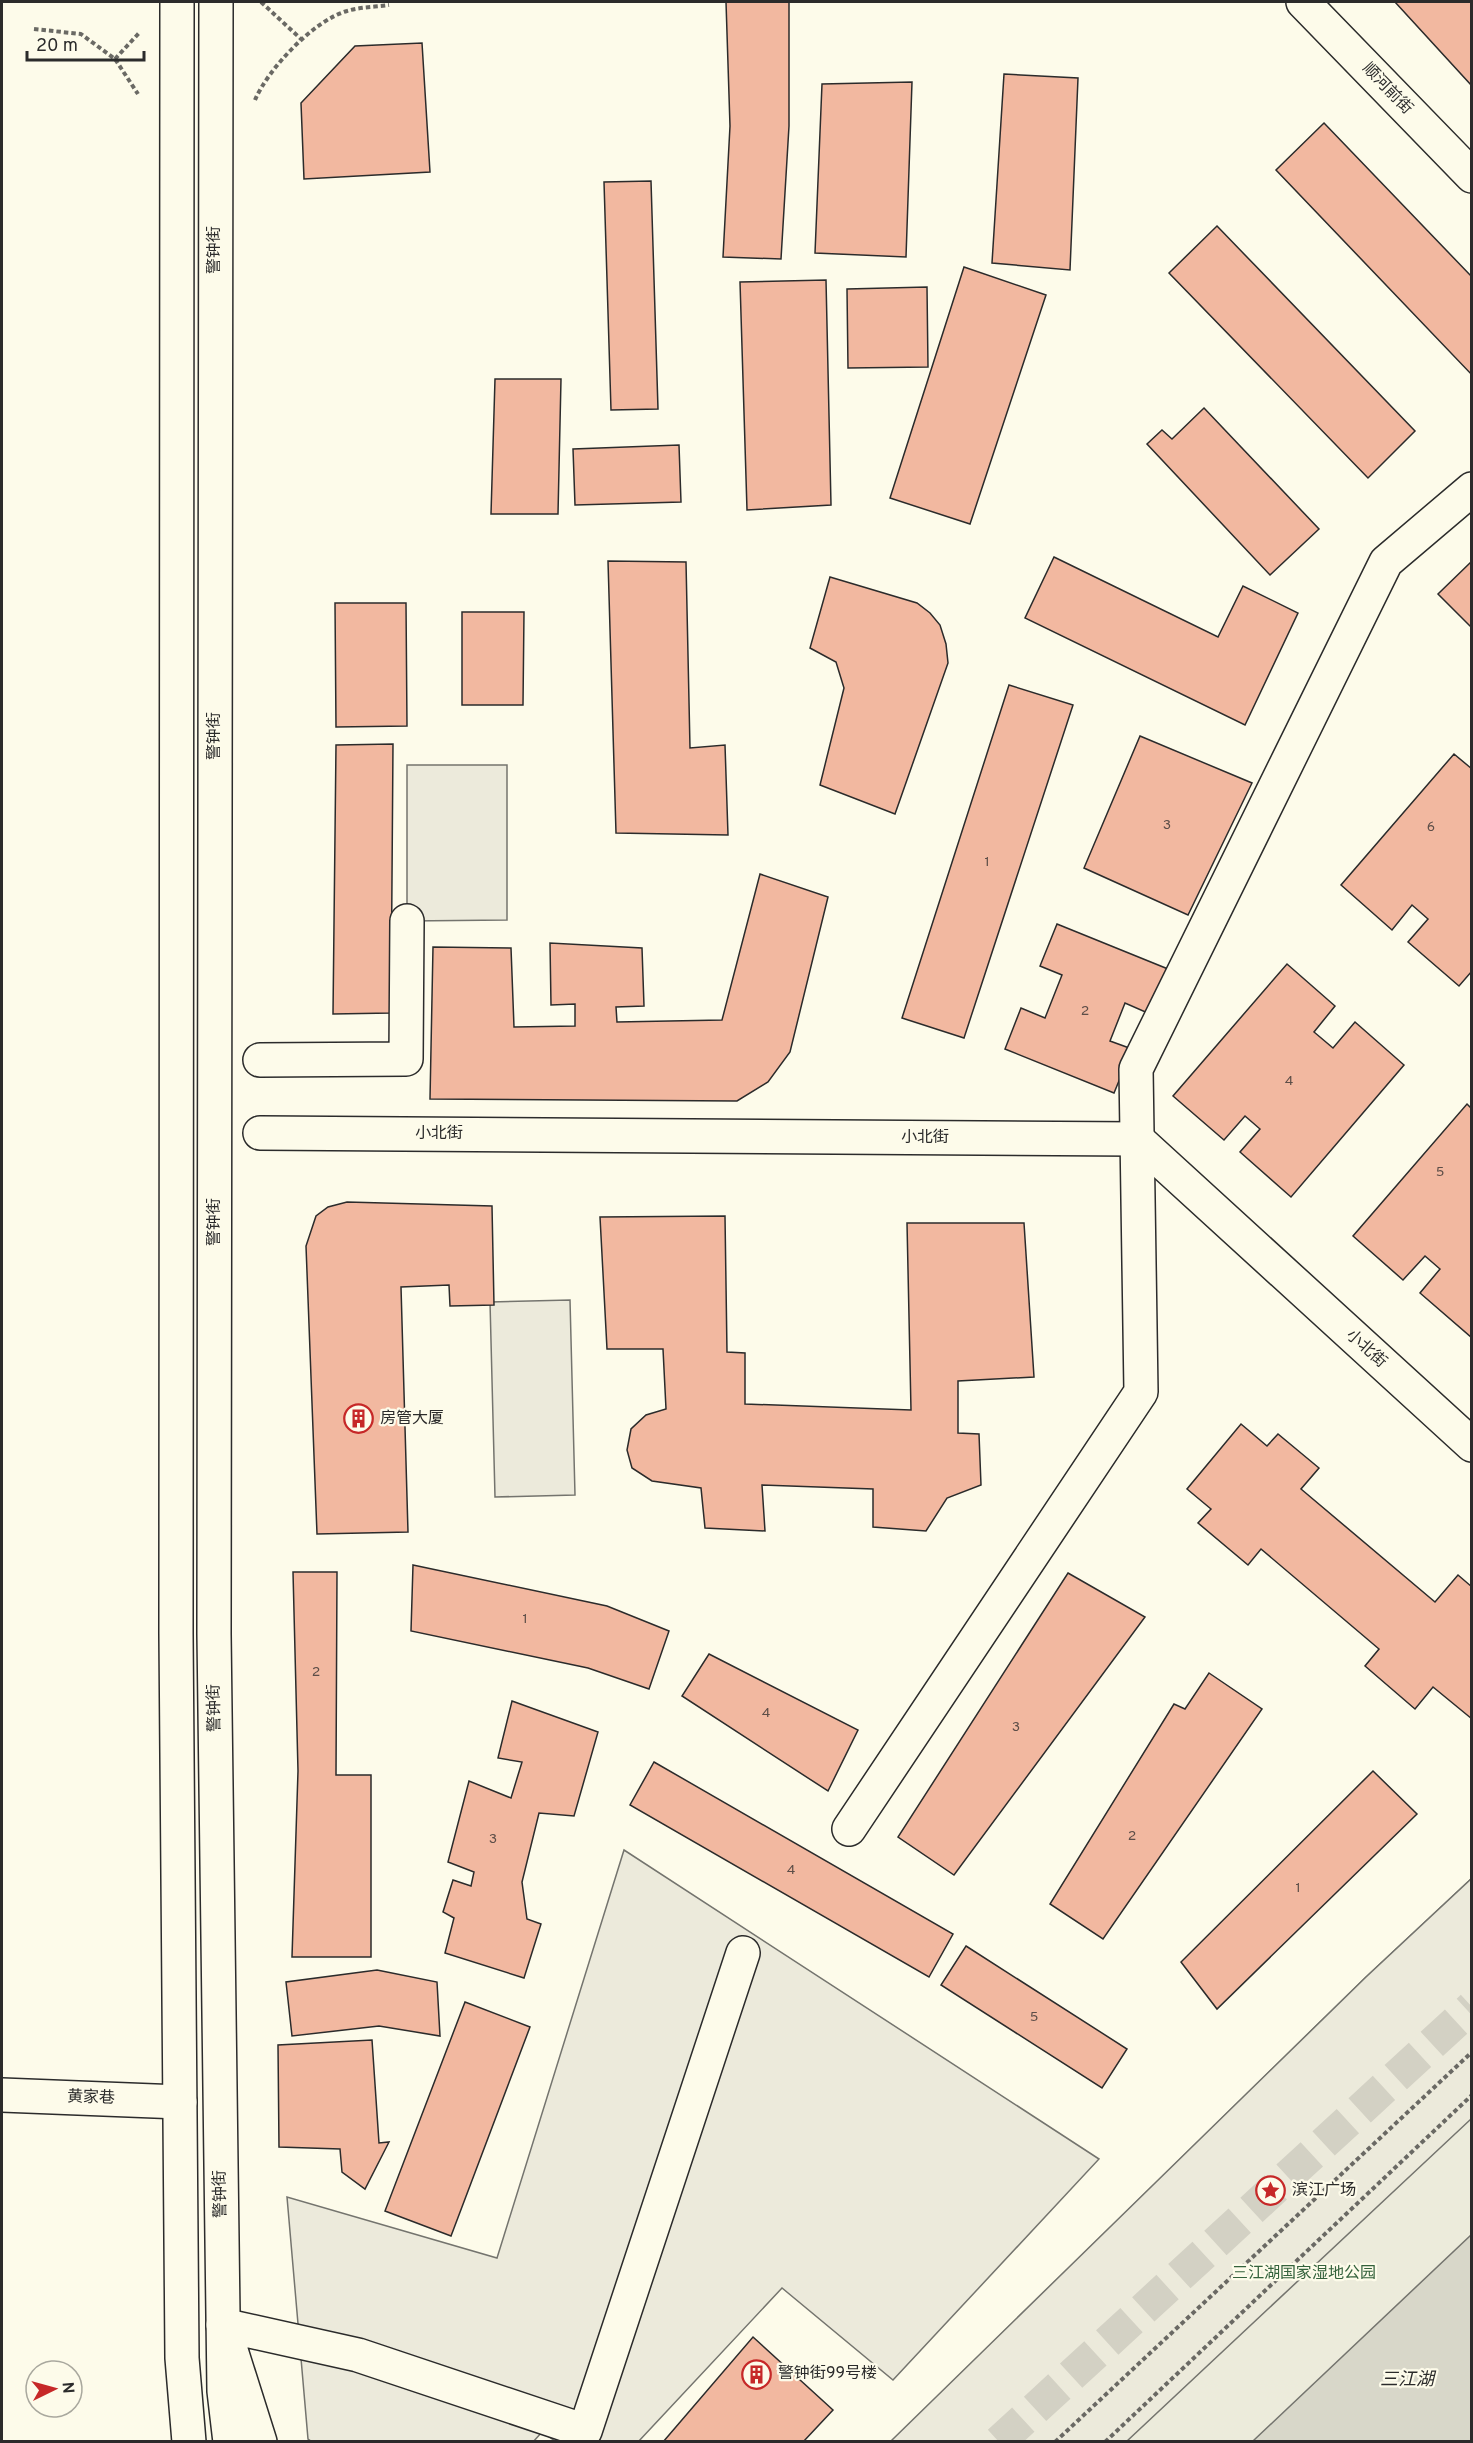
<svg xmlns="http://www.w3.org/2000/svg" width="1473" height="2443" viewBox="0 0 1473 2443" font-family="Overpass,'Noto Sans SC',sans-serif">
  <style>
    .green { fill: #ecebdb; stroke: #74746e; stroke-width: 1.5 }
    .parking { fill: #eceadb; stroke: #74746e; stroke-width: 1.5 }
    .water { fill: #d8d7c9; stroke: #74746e; stroke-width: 1.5 }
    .building { fill: #f2b8a0; stroke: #2b2b2b; stroke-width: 1.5 }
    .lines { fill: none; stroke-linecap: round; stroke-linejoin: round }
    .minor-tunnel { stroke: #d3d1c4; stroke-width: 33; stroke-dasharray: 33 16; stroke-linecap: butt }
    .minor-casing { stroke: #2b2b2b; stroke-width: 36 }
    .major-casing { stroke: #2b2b2b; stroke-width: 36 }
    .path { stroke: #6a6964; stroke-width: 4; stroke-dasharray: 4.5 3; stroke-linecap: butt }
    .minor { stroke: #fdfbea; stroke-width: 33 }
    .major { stroke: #fdfbea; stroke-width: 33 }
    .labels { text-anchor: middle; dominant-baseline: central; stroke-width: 4.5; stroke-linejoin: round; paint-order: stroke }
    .number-label { font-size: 14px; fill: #5d4e48 }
    .street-label { font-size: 16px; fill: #2b2b2b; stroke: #fdfbea }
    .poi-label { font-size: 16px; fill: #2b2b2b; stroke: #fdfbea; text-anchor: start }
    .park-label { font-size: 16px; fill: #34623c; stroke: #fdfbea }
    .water-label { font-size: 18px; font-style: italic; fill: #2b2b2b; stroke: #fdfbea }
  </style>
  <rect width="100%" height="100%" fill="#fdfbea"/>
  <path class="green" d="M1471,1879v562l-580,1 475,-465z"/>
  <g class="parking">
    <path d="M407,765h100v155l-100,1z"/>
    <path d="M570,1300l5,195 -80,2 -5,-195z"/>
    <path d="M624,1850l475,309 -206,221 -111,-92 -144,154 -83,-1 -13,-9 -9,10 -222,-1 -3,-2 -21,-242 210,61z"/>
    <path d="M1471,1879v240l-344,322h-236l475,-464z"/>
  </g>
  <path class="water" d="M1471,2235v206h-218z"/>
  <g class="building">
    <path d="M726,2h63v124l-8,133 -58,-2 7,-131z"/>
    <path d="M1395,2h77v84z"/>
    <path d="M422,43l8,129 -126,7 -3,-76 54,-57z"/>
    <path d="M1004,74l74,4 -8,192 -78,-7z"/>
    <path d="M912,82l-6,175 -91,-4 7,-169z"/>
    <path d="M1324,123l148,154v98l-196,-205z"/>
    <path d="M651,181l7,228 -47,1 -7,-228z"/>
    <path d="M1217,226l198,205 -47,47 -199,-205z"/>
    <path d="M964,267l82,28 -76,229 -80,-26z"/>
    <path d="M826,280l5,225 -84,5 -7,-228z"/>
    <path d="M927,287l1,80 -80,1 -1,-79z"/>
    <path d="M495,379h66l-3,135h-67z"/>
    <path d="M1204,408l115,121 -49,46 -123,-131 15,-14 10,9z"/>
    <path d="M679,445l2,57 -106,3 -2,-56z"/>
    <path d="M1054,557l164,80 25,-51 55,27 -53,112 -220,-107z"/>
    <path d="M608,561l78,1 4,186 35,-3 3,90 -112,-2z"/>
    <path d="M1472,561v67l-34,-34z"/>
    <path d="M830,577l87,26 13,10 10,12 6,19 2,19 -53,151 -75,-29 24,-97 -8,-26 -26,-14z"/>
    <path d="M335,603h71l1,123 -71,1z"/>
    <path d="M462,612h62l-1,93h-61z"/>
    <path d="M1009,685l64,20 -109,333 -62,-20z"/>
    <path d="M1140,736l112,47 -64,132 -104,-47z"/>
    <path d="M393,744l-2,269 -58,1 3,-269z"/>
    <path d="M1454,754l18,15v202l-13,15 -51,-44 20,-23 -16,-14 -20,25 -51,-45z"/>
    <path d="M760,874l68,23 -38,155 -22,30 -31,19 -307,-2 3,-152 78,1 3,79 61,-1v-22l-24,1 -1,-62 92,5 2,58 -28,1 1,15 105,-2z"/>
    <path d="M1057,924l111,45 -18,45 -25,-11 -15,38 22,8 -18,44 -109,-44 16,-41 24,10 17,-43 -22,-9z"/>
    <path d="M1287,964l48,42 -21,26 19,16 22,-26 49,43 -113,132 -51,-45 20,-23 -15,-13 -21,24 -51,-44z"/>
    <path d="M1467,1104l5,5 -1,228 -51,-44 20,-24 -15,-13 -22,24 -50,-44z"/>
    <path d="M347,1202l145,4 2,99 -44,1 -1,-21 -48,2 7,245 -91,2 -11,-288 10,-30 12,-9z"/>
    <path d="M725,1216l2,136 18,1v51l166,6 -4,-187h117l10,154 -76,4v52l21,1 2,51 -34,13 -21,33 -53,-4v-38l-111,-4 3,46 -60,-3 -4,-40 -49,-7 -20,-13 -5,-18 4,-21 15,-14 20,-6 -3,-60h-56l-7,-132z"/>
    <path d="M1241,1424l26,22 11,-12 41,34 -18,21 134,113 23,-27 14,12v132l-39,-32 -18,22 -50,-43 14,-17 -118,-100 -13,16 -50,-42 13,-14 -24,-20z"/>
    <path d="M413,1565l194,41 62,25 -20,58 -61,-21 -177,-37z"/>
    <path d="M293,1572h44l-1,203h35v182h-79l6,-186z"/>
    <path d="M1068,1573l77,44 -191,258 -56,-38z"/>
    <path d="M709,1654l149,76 -30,61 -146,-95z"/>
    <path d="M1209,1673l53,36 -159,230 -53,-35 124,-200 11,5z"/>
    <path d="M512,1701l86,31 -24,84 -35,-3 -17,69 5,37 14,5 -17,54 -79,-25 9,-35 -11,-6 10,-32 18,6 3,-14 -26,-10 21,-81 42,17 11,-36 -24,-4z"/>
    <path d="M654,1762l299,172 -24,43 -299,-172z"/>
    <path d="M1373,1771l44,43 -200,195 -36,-47z"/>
    <path d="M966,1946l161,103 -25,39 -161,-103z"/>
    <path d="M377,1970l60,12 3,54 -61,-10 -87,10 -6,-54z"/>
    <path d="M465,2002l65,25 -79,209 -66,-25z"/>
    <path d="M372,2040l7,103 10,-1 -24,47 -23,-17 -2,-23 -61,-2 -1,-102z"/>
    <path d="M753,2337l80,73 -30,32h-140z"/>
  </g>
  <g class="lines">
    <path class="minor-tunnel" d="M999,2442l473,-435"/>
    <defs>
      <g id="minor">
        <path d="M1303,2l169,174"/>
        <path d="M260,1060l146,-1 1,-138"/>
        <path d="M260,1133l877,6 335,306"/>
        <path d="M849,1829l292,-437 -5,-323 250,-507 86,-73"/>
        <path d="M2,2095l178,7"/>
        <path d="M260,2442l-37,-117 135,30 227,76 158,-478"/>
      </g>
      <g id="major">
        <path d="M177,2l-1,1632 6,724 7,84"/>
        <path d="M216,2l-2,1632 10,757 6,51"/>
      </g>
    </defs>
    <use href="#minor" class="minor-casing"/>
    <use href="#major" class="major-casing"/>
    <g class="path">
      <path d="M261,2l40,37"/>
      <path d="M34,29l47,5 34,25 23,35"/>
      <path d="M115,59l25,-27"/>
      <path d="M255,100c13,-31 59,-80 92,-89 13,-4 28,-4 42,-6"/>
      <path d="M1055,2442l417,-390"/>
      <path d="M1105,2442l367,-347"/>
    </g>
    <use href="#minor" class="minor"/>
    <use href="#major" class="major"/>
  </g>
  <defs>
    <symbol id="building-ring" viewBox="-11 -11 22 22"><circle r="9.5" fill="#fdfbea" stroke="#c62828" stroke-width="1.5"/><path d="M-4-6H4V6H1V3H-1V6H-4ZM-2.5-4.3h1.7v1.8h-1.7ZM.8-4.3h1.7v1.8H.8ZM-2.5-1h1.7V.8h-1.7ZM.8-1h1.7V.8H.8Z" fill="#c62828"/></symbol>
    <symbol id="sight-ring" viewBox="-11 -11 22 22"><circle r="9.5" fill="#fdfbea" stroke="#c62828" stroke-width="1.5"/><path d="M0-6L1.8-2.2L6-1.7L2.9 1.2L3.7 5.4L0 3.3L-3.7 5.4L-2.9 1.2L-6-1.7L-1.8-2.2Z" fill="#c62828"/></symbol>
  </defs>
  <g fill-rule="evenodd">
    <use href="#building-ring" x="342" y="1402" width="33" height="33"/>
    <use href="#sight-ring" x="1254" y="2174" width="33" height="33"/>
    <use href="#building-ring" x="740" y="2358" width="33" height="33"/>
  </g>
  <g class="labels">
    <g class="number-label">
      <text x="1167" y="825">3</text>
      <text x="1431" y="827">6</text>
      <text x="987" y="862">1</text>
      <text x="1085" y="1011">2</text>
      <text x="1289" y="1081">4</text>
      <text x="1440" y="1172">5</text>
      <text x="525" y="1619">1</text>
      <text x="316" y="1672">2</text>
      <text x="766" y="1713">4</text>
      <text x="1016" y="1727">3</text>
      <text x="1132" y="1836">2</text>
      <text x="493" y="1839">3</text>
      <text x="791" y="1870">4</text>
      <text x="1298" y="1888">1</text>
      <text x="1034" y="2017">5</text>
    </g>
    <g class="street-label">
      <text transform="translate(1387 89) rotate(46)">顺河前街</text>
      <text transform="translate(215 250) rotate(-90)">警钟街</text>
      <text transform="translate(215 736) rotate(-90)">警钟街</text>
      <text x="439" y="1134">小北街</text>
      <text x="925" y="1138">小北街</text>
      <text transform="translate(215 1222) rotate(-90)">警钟街</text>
      <text transform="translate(1366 1349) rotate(42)">小北街</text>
      <text transform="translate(215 1708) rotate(-91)">警钟街</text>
      <text transform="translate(91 2098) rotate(2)">黄家巷</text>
      <text transform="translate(221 2194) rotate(-91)">警钟街</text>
    </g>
    <g class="poi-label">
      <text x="380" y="1419">房管大厦</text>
      <text x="1292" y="2191">滨江广场</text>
      <text x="778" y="2374">警钟街99号楼</text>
    </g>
    <g class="park-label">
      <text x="1304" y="2274">三江湖国家湿地公园</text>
    </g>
    <g class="water-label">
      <text x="1407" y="2380">三江湖</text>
    </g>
  </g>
  <rect width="1473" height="2443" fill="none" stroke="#2b2b2b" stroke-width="6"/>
  <g transform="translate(54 2389) rotate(85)"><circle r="28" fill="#fdfbea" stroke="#a9a89e" stroke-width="1.5"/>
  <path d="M0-4.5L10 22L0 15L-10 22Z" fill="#c62828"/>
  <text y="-9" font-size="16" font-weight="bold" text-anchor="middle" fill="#2b2b2b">N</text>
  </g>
  <path d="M27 51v9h117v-9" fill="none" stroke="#2b2b2b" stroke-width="3"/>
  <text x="36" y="51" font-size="18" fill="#2b2b2b" stroke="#fdfbea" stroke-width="4.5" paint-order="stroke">20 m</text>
</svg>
